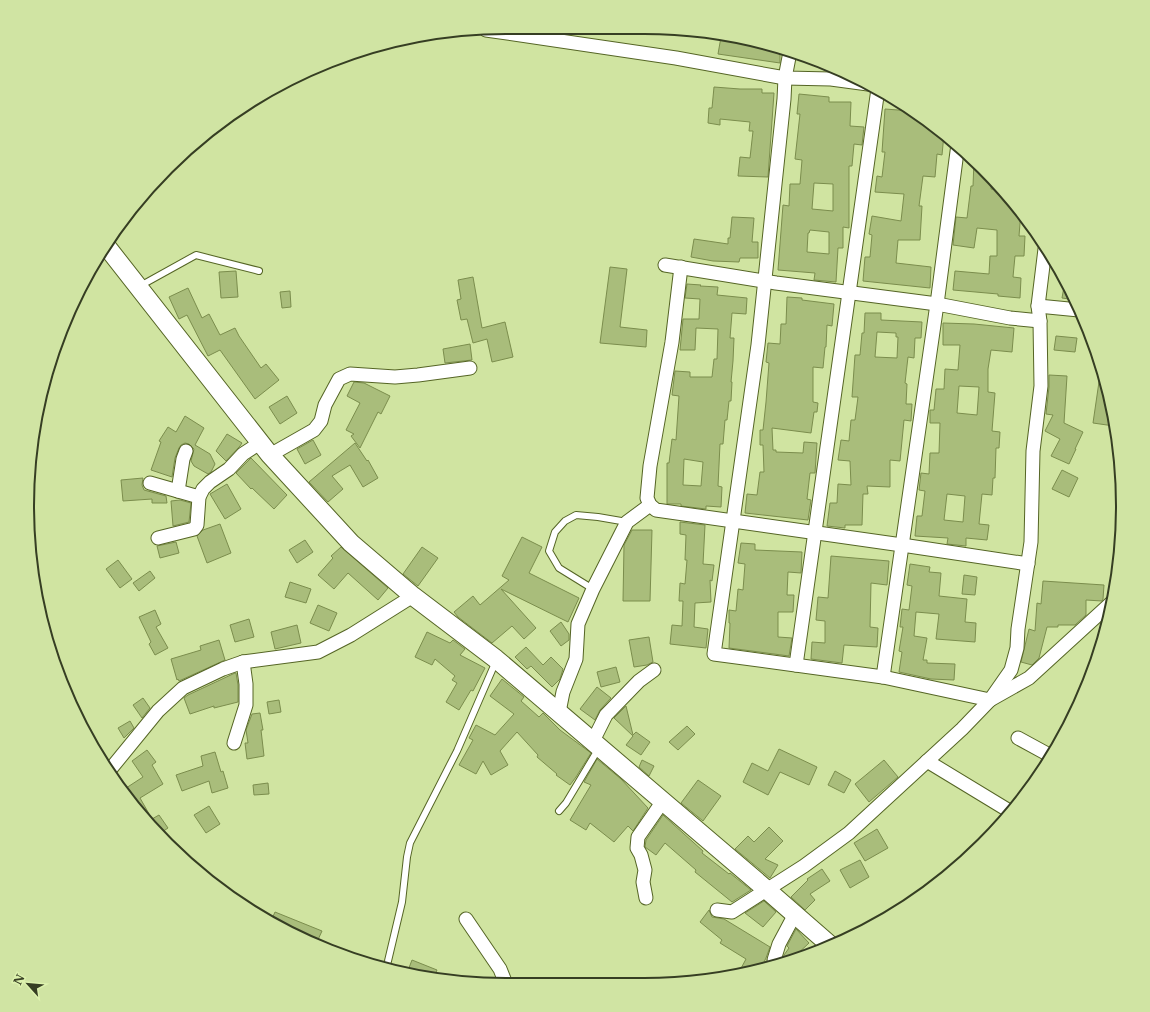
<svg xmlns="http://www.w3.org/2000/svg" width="1150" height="1012" viewBox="0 0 1150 1012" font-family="'Libre Baskerville',serif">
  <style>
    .building { fill: #a9bd7b; stroke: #7b8d4d; fill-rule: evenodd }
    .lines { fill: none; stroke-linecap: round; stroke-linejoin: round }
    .lane-casing { stroke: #556525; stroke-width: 8 }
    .street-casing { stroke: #556525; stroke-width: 15 }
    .secondary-casing { stroke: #556525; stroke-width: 20 }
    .lane { stroke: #fff; stroke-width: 6 }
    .street { stroke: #fff; stroke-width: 13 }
    .secondary { stroke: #fff; stroke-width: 18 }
    .rim { fill: none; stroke: #363e23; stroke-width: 2 }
  </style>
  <rect width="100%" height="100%" fill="#d0e4a1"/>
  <g class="building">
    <path d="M721,37l39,6 20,6v14l-62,-9z"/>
    <path d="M714,87l26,2h22v4h12l-6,84 -30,-1 2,-19 10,1 3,-27h-4l1,-9 -30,-3v6l-12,-2 1,-15h3z"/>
    <path d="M799,94l30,3v5h22l-1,24 14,1 -2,18 -8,-1 -2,22h-3v62l-6,-1v21h-5l-2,34 -22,-2 1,-7 -37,-3 5,-65 6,1 1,-22h10l2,-24 -7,-1 5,-45h-3zM814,183l19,1v27l-21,-2zM810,230l19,2v22l-22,-2 1,-19h1z"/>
    <path d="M885,109l26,2 33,23 -2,21 -5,-1 -2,23 -12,-1 -4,30h3l-2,34h-22l-2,23 35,4 -1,21 -67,-7 2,-24h5l2,-22 -3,-1 3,-18 29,5 3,-27 -29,-2 2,-16 5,1 3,-25h-3z"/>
    <path d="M974,161l18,19 -1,9 10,1 20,21 -2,25h6l-1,20h-9l-2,21 8,1 -1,20 -22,-2v-2l-45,-4 2,-19 34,3 1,-18h7v-26l-20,-2 -3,20 -21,-3 3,-28 11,1 4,-32h2z"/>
    <path d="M732,217l22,1 -2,24h6v16h-18l-1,4 -26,-1 -22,-4 3,-18 34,5v-6h2z"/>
    <path d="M610,267l17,2 -7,58 27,3 -1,17 -46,-4z"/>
    <path d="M236,271l2,26 -17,1 -2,-26z"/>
    <path d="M473,277l9,51 23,-6 8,35 -21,5 -5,-23 -14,4 -6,-24 -6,1 -4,-20 4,-1 -3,-19z"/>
    <path d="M1065,281l9,13 2,6 -14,-2z"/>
    <path d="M687,284l14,1 -1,1 18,1 -1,8 30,3 -1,16 -14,-1 -2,25h4l-1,23 -2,21h1l-1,19h-2l-2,19h-2l-2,24h-3l-2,42 4,1 -1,20 -15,-1v3l-25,-3v-2h-14v-41h2l3,-24 4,1 3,-44 -7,-1 3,-24 15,1v5h22l2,-18h3l1,-30 -22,-1 -1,22h-15l3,-31h16l1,-20 -15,-1zM684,459l19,3 -2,24 -18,-1z"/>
    <path d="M188,288l14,30 7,-4 11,21 15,-7 4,8 22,32 5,-4 13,16 -24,19 -35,-49 -12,6 -21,-41 -8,4 -10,-22z"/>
    <path d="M290,291l1,16 -9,1 -2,-16z"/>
    <path d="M787,297l15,1v2l32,4 -2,22 -5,-1 -1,22h-1l-2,21 -10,-1v35l5,1 -1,9h-3l-3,21 -39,-5 1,22h3v2l27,1 1,-11 13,1 -2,30h-5l-3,26 4,1 -3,20 -63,-7 2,-19 10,1 3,-23h4l-1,-27h-3v-15h3l3,-28 3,-39 -3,-1 2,-19 12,1 1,-20h5z"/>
    <path d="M865,313h16v7l41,2 -1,16h-6l-1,20 -6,-1 -3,26 2,1 -1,20h6l-1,17 -7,-1 -4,41 -10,-1v27l-23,-1 1,8h-5l-1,31h-17v3l-18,-2 3,-23h7l1,-19 13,1 -1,-24 -12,-1 3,-20 8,1 2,-21h4l3,-23h-6l3,-42h5l2,-22h2zM877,332l19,1v4h2l-1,21 -22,-1z"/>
    <path d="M943,323l31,1 40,4 -2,24 -21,-2 -3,19v23l7,1 -3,38 8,1 -1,16h-3l-1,30h-2l-1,17 -10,-1 -3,30 10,1 -2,15 -21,-2v8l-19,-2 1,-6 -33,-2 2,-20h5l3,-25 -6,-1 2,-17 8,1 1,-21h9l1,-30h-10v-13h4l2,-21h8l1,-20 13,1 2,-25h-17zM959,386l20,1 -2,28 -20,-2zM947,494l18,2 -2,26 -19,-2z"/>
    <path d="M1056,336l21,2 -2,14 -21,-2z"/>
    <path d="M470,344l2,16 -27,3 -2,-14z"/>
    <path d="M1101,368l6,14 7,44 -21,-3z"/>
    <path d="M1049,375l18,1 -3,47 19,9 -8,17h1l-7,15 -18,-8 9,-17 -15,-8 8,-16 -7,-1 3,-27z"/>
    <path d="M354,382l10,1 26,13 -9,18 -3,-2 -18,36 -9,-12 3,-2 -8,-4 14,-27 -13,-7z"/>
    <path d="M287,396l10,17 -17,11 -11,-17z"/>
    <path d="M185,416l19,12 -9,17 15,9 5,10 -4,8 -3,2 -14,-8 -3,-5 3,-12 -5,-5 -4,-1 -4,2 -2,3 -4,10 -3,19 -21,-7 10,-28 -2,-1 9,-14 8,5z"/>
    <path d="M227,434l15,9 -2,3 -14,15 -10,-10z"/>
    <path d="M313,440l8,15 -16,9 -8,-15z"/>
    <path d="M355,443l12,18 1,-1 10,18 -15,9 -13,-22 -18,11 11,13 -15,13 -19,-20z"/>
    <path d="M251,458l36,37 -13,14 -22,-21 -1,1 -15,-16z"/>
    <path d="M1062,470l16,8 -9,19 -17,-8z"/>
    <path d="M143,478l-1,7 2,5 22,6 1,7h-15v-4l-29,2 -2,-21z"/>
    <path d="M227,484l14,25 -16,10 -15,-25z"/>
    <path d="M180,500l11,3 -2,19 -16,4 -2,-25z"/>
    <path d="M680,522l25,3 -2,39 11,1 -2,16 -2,-1 1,22 -16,1 -1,24 14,2 -2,19 -36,-4 2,-19 10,1 1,-25h-4l1,-18 5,1 2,-24h-2l1,-25 -6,-1z"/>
    <path d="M220,524l11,29 -24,10 -10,-27 6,-6z"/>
    <path d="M632,530h20l-2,71h-27l1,-56z"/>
    <path d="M522,537l20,10 -13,26 50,25 -11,24 -67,-33 35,39 -12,11 -12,-13 -20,17 -34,-26 -4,-5 19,-16 7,9 29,-25 -7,-4z"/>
    <path d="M305,540l8,12 -16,11 -8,-13z"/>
    <path d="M176,542l3,11 -19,5 -3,-12z"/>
    <path d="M741,543l14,1v6l47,2 -1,21 -13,-1 -1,23h7l-1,17h-15v25l14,1 -3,18 -60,-8 1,-25h-1v-13l7,1 2,-22 5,1 2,-26 -7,-1z"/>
    <path d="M341,547l47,41 -10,12 -30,-27 -14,16 -16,-14 15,-17 -2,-2z"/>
    <path d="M422,547l16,11 -20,28 -15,-12z"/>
    <path d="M831,556l58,5 -2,24 -16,-2 -1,44 8,1 -1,19 -33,-2 -2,18 -31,-4 1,-17 13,1v-22l-9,-1 2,-23 10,1z"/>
    <path d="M118,560l14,19 -12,9 -14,-19z"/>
    <path d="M910,564l20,3 -1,5 12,1 -2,23 28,3 -2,23 11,1 -1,19 -39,-3 3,-25 -23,-2 -2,24 13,2 -4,22h4v3l28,1 -1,16 -23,-1 -32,-7 3,-20 -3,-1 4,-24h-3l2,-18 7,1 3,-24 -5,-1z"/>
    <path d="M150,571l5,7 -16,13 -6,-8z"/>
    <path d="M964,575l13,2 -2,18 -13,-1z"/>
    <path d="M1043,581l61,4 -1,14 -1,2 -16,-1v15l-11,10h-17v2h-11l-8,31 -7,7 -11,-3 8,-33 6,2 2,-28 4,1z"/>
    <path d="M290,582l21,7 -5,14 -21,-6z"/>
    <path d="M318,605l19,8 -8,18 -19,-8z"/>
    <path d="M155,610l6,14 -5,3 12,21 -13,7 -6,-11 2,-2 -12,-25z"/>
    <path d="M249,619l5,18 -19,5 -5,-17z"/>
    <path d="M561,622l8,12v6l-8,6 -11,-15z"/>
    <path d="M297,625l4,18 -26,6 -4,-17z"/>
    <path d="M427,632l23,11 3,-3 12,9 -5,6 25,13 -12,23 -2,-1 -12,20 -13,-8 11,-19 -5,-3 3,-4 -20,-17 -3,6 -17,-8z"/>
    <path d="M649,637l4,25 -6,3 -13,2 -5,-27z"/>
    <path d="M219,640l6,20 -46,21 -1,-2 -1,1 -6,-21 30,-9 -1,-4z"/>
    <path d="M526,647l17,18 8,-8 12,12 -3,10 -8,8 -21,-21 -4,3 -12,-12z"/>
    <path d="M616,667l4,15 -19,5 -4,-15z"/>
    <path d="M235,673h1l2,12v17l-24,6v-2l-24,8 -6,-16 4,-3z"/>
    <path d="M502,679l22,18 -3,4 18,16 4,-4 17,17 31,23 -15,24 -6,8 -14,-10 1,-1 -20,-17 1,-2 -21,-23 -17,19 8,14 -17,10 -8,-14 -7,13 -17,-9 14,-25 -4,-2 7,-13 19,10 19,-21 -24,-18z"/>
    <path d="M597,687l14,11 -11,12 -5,10 -15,-11z"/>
    <path d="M143,698l7,10 -8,10 -9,-13z"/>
    <path d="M279,700l2,12 -12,2 -2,-12z"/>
    <path d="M626,706l7,29 3,-3 14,10 -9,13 -15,-10 7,-9 -19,-18z"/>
    <path d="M260,713l3,17h-2l3,26 -17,3 -2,-16h3l-2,-13 6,-16z"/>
    <path d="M130,721l4,7 -10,10 -6,-10z"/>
    <path d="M687,726l8,8 -17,16 -9,-8z"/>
    <path d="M779,749l38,18 -8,18 -29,-13 -12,23 -25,-13 9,-19 16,8z"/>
    <path d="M147,750l9,12 -4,3 11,19 -23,14 12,21 7,-4 9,13 -9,6 -13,-12 -23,-32 20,-13 -11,-16z"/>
    <path d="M215,752l6,20 2,-1 5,17 -16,5 -3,-12 -27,10 -6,-16 27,-9 -2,-10z"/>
    <path d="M597,759l24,20 27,29 -15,23 -5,-5 -14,16 -24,-19 -4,7 -16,-10 21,-35 -7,-3z"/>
    <path d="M642,760l12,6 -5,10 -10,-9z"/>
    <path d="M884,760l14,17 -29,25 -14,-18z"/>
    <path d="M835,771l16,9 -7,13 -16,-8z"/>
    <path d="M698,780l23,16 -18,25 -22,-18z"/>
    <path d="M268,783l1,11 -15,1 -1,-10z"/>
    <path d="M209,806l11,18 -14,9 -12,-18z"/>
    <path d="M663,815l40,36 -1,2 27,21 1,-1 21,17 -19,12 -37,-30 1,-2 -31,-27 -9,12 -11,-8 1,-7z"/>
    <path d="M769,827l14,14 -18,18 13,6 -8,13 -35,-29 13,-13 6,6z"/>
    <path d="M877,829l11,19 -23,13 -11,-18z"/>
    <path d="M860,860l9,17 -19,11 -10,-18z"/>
    <path d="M822,869l8,12 -20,13 5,6 -10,10 -14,-13 17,-17 -1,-1z"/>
    <path d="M764,901l12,11 -13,15 -18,-14z"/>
    <path d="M709,910l3,7 12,2 46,28 -4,11 -6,12 -22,4 8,-15 -26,-16 2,-3 -22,-18z"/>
    <path d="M275,912l47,19 -6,13 -22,-8 -23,-15z"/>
    <path d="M796,929l13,14 -17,16 -7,3 -2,-4 1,-3 5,-7 -2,-2z"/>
    <path d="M412,960l25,10 -3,7 -27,-4z"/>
  </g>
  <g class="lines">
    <defs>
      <g id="lane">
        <path d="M140,286l56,-31 63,16"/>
        <path d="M593,589l-34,-21 -10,-17 6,-19 10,-11 11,-6 22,2 29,5"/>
        <path d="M559,811l7,-8 33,-55"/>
        <path d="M385,969l3,-8 14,-59 5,-45 3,-14 47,-92 39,-90"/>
      </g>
      <g id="street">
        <path d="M486,30l190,28 109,20 46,1 37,5"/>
        <path d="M790,52l-5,26 -1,21 -26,246 -44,309 169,23 107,23 39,-22 82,-75"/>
        <path d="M665,265l111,18 161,21 73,14 30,3"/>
        <path d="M681,267l-9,75 -22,124 -3,32 3,7 6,5 246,35 126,19"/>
        <path d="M1038,306l41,4"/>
        <path d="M270,455l44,-25 7,-9 4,-16 14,-26 11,-5 45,3 23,-2 52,-7"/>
        <path d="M150,483l49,14"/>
        <path d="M178,491l5,-32 3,-8"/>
        <path d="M158,538l36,-9 3,-4 2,-28 4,-8 7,-7 19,-13 14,-15 17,-11"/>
        <path d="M796,665l82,-576"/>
        <path d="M883,677l54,-373 21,-160"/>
        <path d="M559,712l4,-20 13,-33 2,-35 15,-35 34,-67 23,-17"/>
        <path d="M1018,738l33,18"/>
        <path d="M593,741l13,-26 33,-34 15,-11"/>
        <path d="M234,743l12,-38v-21l-3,-22"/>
        <path d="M927,761l84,51"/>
        <path d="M109,771l49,-60 25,-23 40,-19 20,-7 75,-10 33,-17 62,-39"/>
        <path d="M646,898l-3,-16 2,-12 -4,-15 -4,-7 1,-11 25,-36"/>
        <path d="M717,910l15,2 72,-46 45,-33 113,-104 28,-29 21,-30 6,-22 1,-19 13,-87 2,-91 8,-65 -1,-65 -2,-15 7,-57"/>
        <path d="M466,919l34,50 6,15"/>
        <path d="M778,965l-4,-5 5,-16 16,-30"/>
      </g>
      <path id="secondary" d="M107,247l163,208 81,88 62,53 83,63 271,231 63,55"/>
    </defs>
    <use href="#lane" class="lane-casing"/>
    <use href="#street" class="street-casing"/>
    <use href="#secondary" class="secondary-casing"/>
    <use href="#lane" class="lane"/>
    <use href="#street" class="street"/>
    <use href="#secondary" class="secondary"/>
  </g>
  <path d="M0 0H1150V1012H0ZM506 34H644A472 472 0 0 1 1116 506V506A472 472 0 0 1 644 978H506A472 472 0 0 1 34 506V506A472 472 0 0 1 506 34Z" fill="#d0e4a3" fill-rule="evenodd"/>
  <path class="rim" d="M506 34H644A472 472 0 0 1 1116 506V506A472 472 0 0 1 644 978H506A472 472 0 0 1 34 506V506A472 472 0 0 1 506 34Z"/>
  <g transform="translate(28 984) rotate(297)" stroke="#ddf2ae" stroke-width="3" paint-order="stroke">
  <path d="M0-3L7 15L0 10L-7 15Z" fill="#363e23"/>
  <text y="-6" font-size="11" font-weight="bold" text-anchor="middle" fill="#363e23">N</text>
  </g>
</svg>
